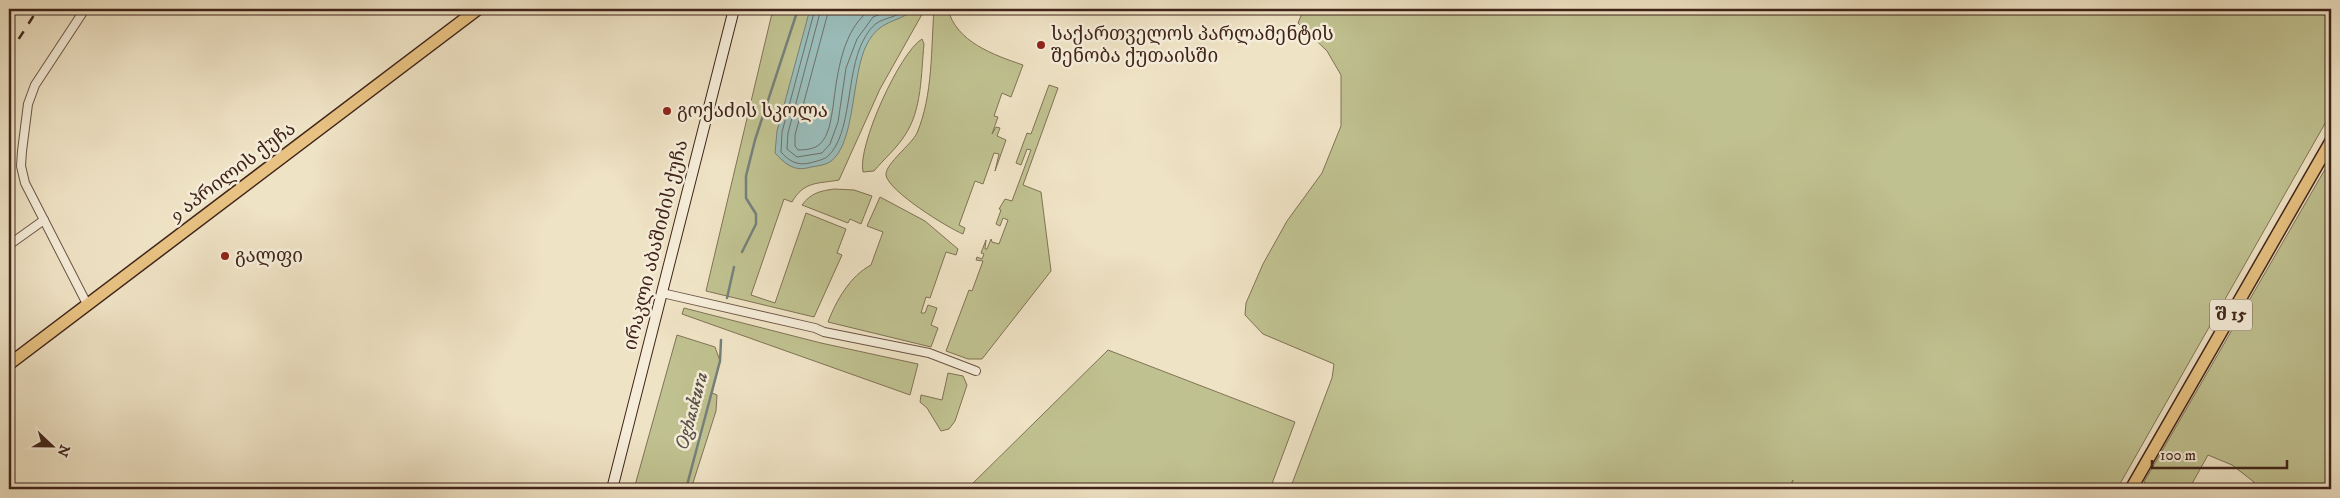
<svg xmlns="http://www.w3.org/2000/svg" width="2340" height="498" viewBox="0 0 2340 498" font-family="'IM FELL DW Pica','Noto Serif Georgian',serif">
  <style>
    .green { fill: #c0c190; stroke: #807255 }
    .water { fill: #9abdba; stroke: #76807a }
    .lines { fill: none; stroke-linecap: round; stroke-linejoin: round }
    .shore { stroke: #6d706a; stroke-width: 1 }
    .stream { stroke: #76807a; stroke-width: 2.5 }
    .street-casing { stroke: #6c5445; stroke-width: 10 }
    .secondary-casing { stroke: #40241a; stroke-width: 12 }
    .primary-casing { stroke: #40241a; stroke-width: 14 }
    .street { stroke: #f5edd9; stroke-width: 8 }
    .secondary { stroke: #f5edd9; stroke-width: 10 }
    .primary { stroke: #e8c282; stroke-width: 11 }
    .rail { stroke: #40241a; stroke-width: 2.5; stroke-dasharray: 9 9; stroke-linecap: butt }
    .poi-dot { fill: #8f2418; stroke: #f5edd9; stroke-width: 2 }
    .labels { text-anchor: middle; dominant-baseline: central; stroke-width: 5; stroke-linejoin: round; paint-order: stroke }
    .shield { fill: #f5edd9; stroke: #766053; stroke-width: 1 }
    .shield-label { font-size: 18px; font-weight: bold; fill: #40241a }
    .poi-label { font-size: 19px; fill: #40241a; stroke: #f5edd9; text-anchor: start }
    .street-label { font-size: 19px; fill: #40241a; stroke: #f5edd9 }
    .water-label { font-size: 20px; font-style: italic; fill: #5b524a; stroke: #f5edd9 }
  </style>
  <rect width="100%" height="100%" fill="#efe3c5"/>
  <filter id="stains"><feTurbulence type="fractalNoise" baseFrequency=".004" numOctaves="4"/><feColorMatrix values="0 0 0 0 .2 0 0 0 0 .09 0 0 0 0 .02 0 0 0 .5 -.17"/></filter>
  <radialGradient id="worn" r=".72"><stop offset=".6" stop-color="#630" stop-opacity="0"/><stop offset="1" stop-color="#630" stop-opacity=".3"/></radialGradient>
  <g class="green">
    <path d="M773,9h152l-45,80 -41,91c-22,4 -35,1 -47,22l-8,-3 -33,96 24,8 31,-90 40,16 -9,24 5,2 -28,62 -108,-26z"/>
    <path d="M934,9h14c8,33 46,46 75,56l-12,32 -9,-4 -8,23 4,1 -6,17 4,-7 4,1 -3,8 9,4 -11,31 4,-17 -5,-1 -11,31 -8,-3 -16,44 6,3 -2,6c-15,-6 -75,-43 -77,-59 -1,-11 26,-31 31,-42 16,-38 14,-84 17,-124z"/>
    <path d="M1304,9h1027v104l-214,376h-327l3,-9 -5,9h-498l42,-111 2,-14 -71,-30 -18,-19 1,-12 17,-39 24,-43 35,-48 19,-47v-51l-14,-24 -29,-28z"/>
    <path d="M922,39l2,5c-3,30 -2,66 -19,91 -8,13 -21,24 -31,36l-11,1c-6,-26 37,-120 59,-133z"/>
    <path d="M1049,85l9,3 -35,97 18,7 10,79 -69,88h-14l-22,-8 23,-61 3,1 11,-30 -7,-1 1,-3 5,2 2,-5 -3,-1 5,-13 -1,9h2l4,-10 1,3 7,2 9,-24 -5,-2 -3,8 -4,-2 5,-14 -2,-1 6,-10 7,2 19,-51 -4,-1 -6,16 -5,-2 11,-30 4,1z"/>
    <path d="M2331,159v330h-81l4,-7 -22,-17 -24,-10 -19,34h-36l-9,-7z"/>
    <path d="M834,189l20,1 18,6 -11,28 -11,-5 -2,4 -46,-18c9,-12 18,-14 32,-16z"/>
    <path d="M880,197l45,24 33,28 -2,6 -10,-3 -16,46 -4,-1 -5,16h4l3,-8 9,3 -6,17 7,3 -7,19 -103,-25c8,-21 22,-46 43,-57l12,-33 -16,-6z"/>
    <path d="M684,308l137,35 97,21 -8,31 -228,-81z"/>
    <path d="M677,335l38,12 5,14 -8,32 5,2 -1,16 -25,78h-57z"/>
    <path d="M1108,350l187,72 -25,67h-303z"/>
    <path d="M948,373l15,3 4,9 -12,36 -6,8 -8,2 -14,-23 -7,-6 1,-7 21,5z"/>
  </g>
  <path class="water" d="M810,9h105c-19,15 -35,10 -48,35 -16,30 -11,100 -37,118 -5,3 -13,4 -19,5 -16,5 -25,-2 -36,-14l2,-22z"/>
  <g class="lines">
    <g class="shore">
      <path d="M815,9l-33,123 -1,20c8,9 16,14 29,11 6,-2 14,-3 18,-7 24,-22 18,-83 35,-115 14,-28 26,-18 44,-32"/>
      <path d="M821,9l-33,124 -1,16 10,8 25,-4 8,-9 8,-22 8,-54 11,-29 16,-22 21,-8"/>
      <path d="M829,9l-34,126v11l3,4c7,0 17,-1 22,-6 9,-8 11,-25 13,-37 4,-31 9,-80 39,-98"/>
    </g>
    <g class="stream">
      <path d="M742,252l14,-28v-10l-10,-16v-22l9,-36 43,-131"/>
      <path d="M727,298l7,-31"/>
      <path d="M686,489l34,-128 1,-21"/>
    </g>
    <defs>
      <g id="street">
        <path d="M85,9l-50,76 -7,19 -6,47 -1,15 4,17 62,121"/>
        <path d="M9,245l35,-25"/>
        <path d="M662,293l153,35 9,4 105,21 47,18"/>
      </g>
      <path id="secondary" d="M612,489l122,-480"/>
      <g id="primary">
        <path d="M9,364l469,-355"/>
        <path d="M2131,489l200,-348"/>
      </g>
    </defs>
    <use href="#street" class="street-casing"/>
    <use href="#secondary" class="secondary-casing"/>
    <use href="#primary" class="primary-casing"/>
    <use href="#street" class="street"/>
    <use href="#secondary" class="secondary"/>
    <use href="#primary" class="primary"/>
    <path class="rail" d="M9,54l29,-45"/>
  </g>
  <g class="poi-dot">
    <circle cx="1041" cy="45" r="5"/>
    <circle cx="667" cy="111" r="5"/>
    <circle cx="225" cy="256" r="5"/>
  </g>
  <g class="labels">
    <rect class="shield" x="2210" y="299.5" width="42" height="31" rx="4"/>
    <g class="shield-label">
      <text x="2231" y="315">შ 15</text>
    </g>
    <g class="poi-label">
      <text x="1051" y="34">საქართველოს პარლამენტის<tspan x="1051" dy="22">შენობა ქუთაისში</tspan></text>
      <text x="677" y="111">გოქაძის სკოლა</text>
      <text x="235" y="256">გალფი</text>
    </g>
    <g class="street-label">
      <text transform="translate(233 172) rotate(-37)">9 აპრილის ქუჩა</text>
      <text transform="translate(656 245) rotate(-76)">ირაკლი აბაშიძის ქუჩა</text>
    </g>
    <g class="water-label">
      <text transform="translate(692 411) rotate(-75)">Oghaskura</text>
    </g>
  </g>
  <rect width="2340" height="498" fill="none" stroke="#efe3c5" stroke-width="30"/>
  <rect x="10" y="10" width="2320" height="478" fill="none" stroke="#40241a" stroke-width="2.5"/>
  <rect x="15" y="15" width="2310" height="468" fill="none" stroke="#40241a"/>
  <g transform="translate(52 446) rotate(112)" stroke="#f5edd9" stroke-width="4" paint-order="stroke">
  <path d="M0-4L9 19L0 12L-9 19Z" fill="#40241a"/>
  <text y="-8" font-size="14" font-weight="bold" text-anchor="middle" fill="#40241a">N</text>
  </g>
  <path d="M2152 460v8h135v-8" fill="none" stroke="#40241a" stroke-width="2.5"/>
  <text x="2160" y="460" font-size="15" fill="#40241a" stroke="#f5edd9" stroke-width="4" paint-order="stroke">100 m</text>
  <rect width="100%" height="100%" filter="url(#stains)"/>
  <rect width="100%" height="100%" fill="url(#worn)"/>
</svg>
